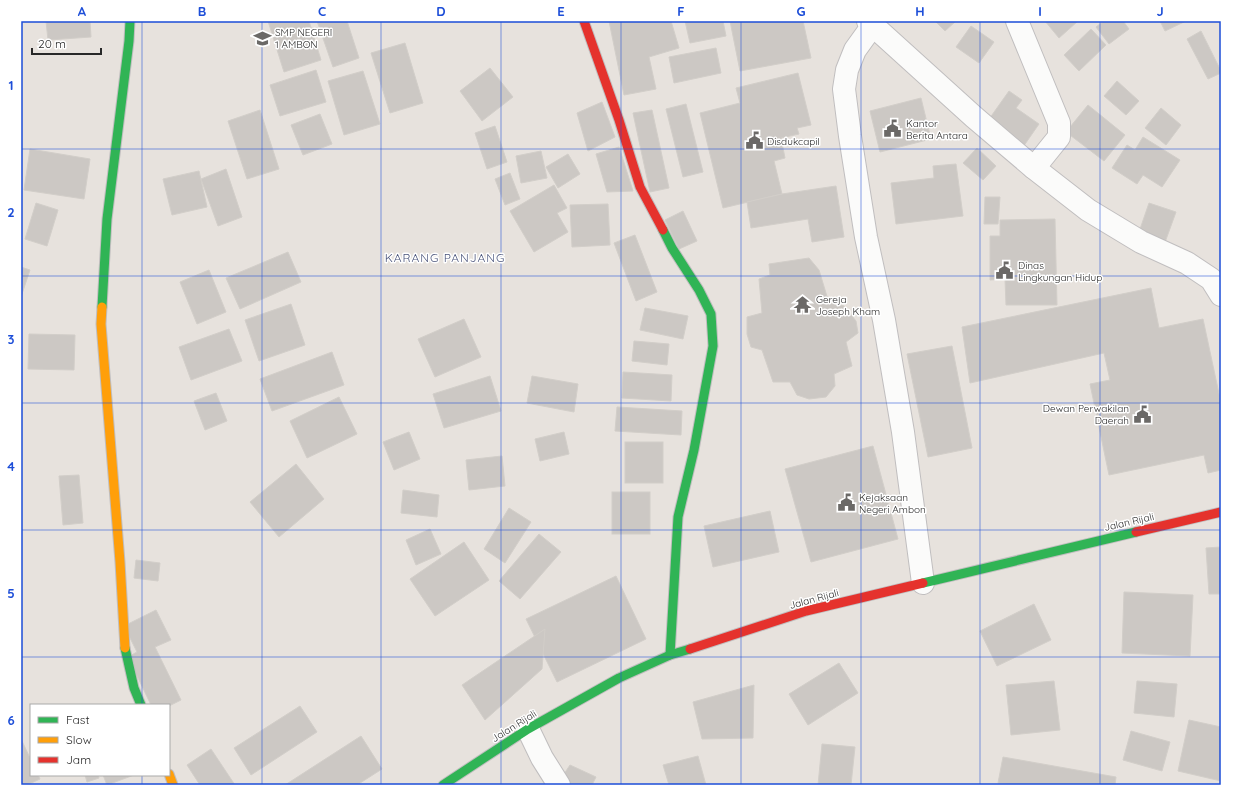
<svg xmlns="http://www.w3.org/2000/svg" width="1242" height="806" viewBox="0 0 1242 806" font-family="Quicksand,sans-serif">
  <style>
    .building { fill: #ccc8c4; stroke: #d2cec9 }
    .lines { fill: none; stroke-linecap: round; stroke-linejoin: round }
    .street-casing { stroke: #c0bebf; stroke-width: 24 }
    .fast-casing { stroke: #c0bebf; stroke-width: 11 }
    .slow-casing { stroke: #c0bebf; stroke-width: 11 }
    .jam-casing { stroke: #c0bebf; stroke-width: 11 }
    .street { stroke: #fbfbfa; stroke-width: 22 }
    .fast { stroke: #30b455; stroke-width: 9 }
    .slow { stroke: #ff9f0a; stroke-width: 9 }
    .jam { stroke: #e5322d; stroke-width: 9 }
    .grid { fill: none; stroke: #1d4ed8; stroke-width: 1; stroke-opacity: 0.55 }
    .labels { text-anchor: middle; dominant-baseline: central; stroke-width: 3; stroke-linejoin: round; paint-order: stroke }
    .poi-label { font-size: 10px; fill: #282828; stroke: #fff; text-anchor: start }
    .street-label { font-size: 10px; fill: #282828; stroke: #fff }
    .quarter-label { font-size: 12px; letter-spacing: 1px; fill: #485279; stroke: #fff }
    .neatline { fill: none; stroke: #1d4ed8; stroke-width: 1.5 }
    .grid-label { font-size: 13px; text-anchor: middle; font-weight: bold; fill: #1d4ed8 }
  </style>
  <rect width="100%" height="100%" fill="#e7e2dd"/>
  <g class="building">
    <path d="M46,21h44l1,16 -43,3z"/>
    <path d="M268,21h41l12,39 -37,12z"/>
    <path d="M317,21h30l12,37 -26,9z"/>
    <path d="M609,21h62l8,27 -30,9 7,32 -32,6z"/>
    <path d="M685,21h38l3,15 -36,7z"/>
    <path d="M730,21h73l8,37 -71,13z"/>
    <path d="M935,21h21l-11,10z"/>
    <path d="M1045,21h33l-19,17z"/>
    <path d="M1104,21h19l6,8 -20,15 -13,-17z"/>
    <path d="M1160,21h26l-21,10z"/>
    <path d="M971,26l23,16 -15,21 -23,-16z"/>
    <path d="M1091,29l15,16 -27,26 -15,-16z"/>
    <path d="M1201,31l20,40v2l-13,6 -21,-40z"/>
    <path d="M405,43l18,60 -33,10 -19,-60z"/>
    <path d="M716,48l5,25 -47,10 -5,-26z"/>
    <path d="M490,68l23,29 -31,24 -22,-30z"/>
    <path d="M316,70l10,32 -46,14 -10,-31z"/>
    <path d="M363,71l17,53 -36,11 -16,-54z"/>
    <path d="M798,73l13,52 -14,3 2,6 -18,4 4,20 -11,3 8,33 -59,14 -23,-95 40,-10 -4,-15z"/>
    <path d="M1117,81l22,20 -13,14 -22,-19z"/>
    <path d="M1009,91l13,9 -6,8 23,16 -16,23 -36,-25z"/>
    <path d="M921,98l10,41 -51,13 -10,-41z"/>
    <path d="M602,102l13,35 -27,14 -11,-38z"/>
    <path d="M686,104l17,68 -20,5 -17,-68z"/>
    <path d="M1088,105l37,30 -21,26 -38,-29z"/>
    <path d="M1161,108l20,17 -15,20 -21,-17z"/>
    <path d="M260,110l19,59 -32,10 -19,-58z"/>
    <path d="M652,110l17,78 -19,4 -17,-79z"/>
    <path d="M320,114l12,30 -29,11 -12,-30z"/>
    <path d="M495,126l12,36 -20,7 -12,-36z"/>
    <path d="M1143,137l37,23 -18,27 -19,-12 -6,9 -25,-16 15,-23 8,5z"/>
    <path d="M619,147l14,44 -26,1 -11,-38z"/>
    <path d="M977,148l19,18 -13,14 -20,-17z"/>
    <path d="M30,149l60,10 -6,40 -60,-9z"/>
    <path d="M541,151l6,27 -26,5 -5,-27z"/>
    <path d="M568,154l12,20 -22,14 -12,-21z"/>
    <path d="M956,164l7,52 -67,8 -5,-41 43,-5 -1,-12z"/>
    <path d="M226,169l16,48 -24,9 -17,-47z"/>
    <path d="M199,171l8,36 -35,8 -9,-36z"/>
    <path d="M510,173l10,26 -15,6 -10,-26z"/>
    <path d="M554,185l13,23 -10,5 11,19 -34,20 -24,-41z"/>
    <path d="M836,186l8,51 -32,5 -4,-23 -57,9 -4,-26 35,-8z"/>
    <path d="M985,197h15l-2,27h-14z"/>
    <path d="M36,203l22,7 -11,36 -22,-7z"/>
    <path d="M1149,203l27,9 -12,33 -26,-10z"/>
    <path d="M608,204l2,41 -38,2 -2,-42z"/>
    <path d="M683,211l14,30 -18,8 -14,-29z"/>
    <path d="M1055,219l2,86h-51l-1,-26 -15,1v-44h10v-16z"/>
    <path d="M635,235l22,57 -21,9 -22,-58z"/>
    <path d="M288,252l13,30 -61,27 -14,-31z"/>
    <path d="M809,258l10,12 10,33 15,3 12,15 2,12 -12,9 6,24 -18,8 1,12 -9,11 -17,2 -12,-4 -7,-13h-17l-11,-32 -11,-3 -4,-13v-17l15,-4 -3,-34 11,-4 -1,-11z"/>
    <path d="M21,267l9,3 -9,27z"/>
    <path d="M209,270l17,42 -29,12 -17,-42z"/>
    <path d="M1151,288l8,40 44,-9 18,84v67l-13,3 -4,-18 -95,20 -19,-91 20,-4 -6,-27 -134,30 -8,-56z"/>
    <path d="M291,304l14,41 -46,16 -14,-41z"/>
    <path d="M645,308l43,8 -5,23 -43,-9z"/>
    <path d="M464,319l17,38 -46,20 -17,-38z"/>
    <path d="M229,329l13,32 -51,19 -12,-33z"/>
    <path d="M29,334l46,1 -1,35 -46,-1z"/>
    <path d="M634,341l35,3 -2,21 -35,-4z"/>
    <path d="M952,346l20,102 -44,9 -21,-103z"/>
    <path d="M332,352l12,33 -72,26 -12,-32z"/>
    <path d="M623,372l49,3 -1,26 -49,-3z"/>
    <path d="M490,376l11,35 -57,17 -11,-34z"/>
    <path d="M532,376l46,8 -4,28 -47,-9z"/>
    <path d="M216,393l11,28 -22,9 -11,-29z"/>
    <path d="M339,397l18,37 -50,24 -17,-37z"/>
    <path d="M617,407l65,4 -1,24 -66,-4z"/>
    <path d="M409,432l11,27 -26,11 -11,-28z"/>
    <path d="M564,432l5,22 -29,7 -5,-22z"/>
    <rect x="625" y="442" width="38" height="41"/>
    <path d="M873,446l25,93 -87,23 -26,-93z"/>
    <path d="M502,456l3,30 -36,4 -3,-30z"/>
    <path d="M296,464l28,35 -45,38 -29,-35z"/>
    <path d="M79,475l4,48 -20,2 -4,-49z"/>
    <path d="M403,490l36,5 -2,22 -36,-4z"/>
    <rect x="612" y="492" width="38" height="42"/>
    <path d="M509,508l22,14 -26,41 -21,-14z"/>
    <path d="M770,511l9,41 -66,15 -9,-41z"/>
    <path d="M430,529l11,25 -25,11 -10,-25z"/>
    <path d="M539,534l22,18 -41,47 -21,-18z"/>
    <path d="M464,542l25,38 -54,36 -25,-37z"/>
    <path d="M1221,547v47h-12l-3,-46z"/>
    <path d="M136,560l24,3 -2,18 -24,-3z"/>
    <path d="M616,576l30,63 -89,43 -31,-63z"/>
    <path d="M1124,592l69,3 -3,61 -68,-3z"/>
    <path d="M1034,604l17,36 -54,26 -17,-35z"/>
    <path d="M156,610l15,30 -16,7 26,53 -12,6 -18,-1 -23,-48 9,-5 -13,-26z"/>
    <path d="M545,629l-3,40 -57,51 -23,-35z"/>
    <path d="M839,663l19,30 -50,32 -19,-31z"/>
    <path d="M1054,681l6,49 -49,5 -5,-50z"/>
    <path d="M1137,681l40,3 -3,33 -40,-4z"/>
    <path d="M754,685l-1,53 -51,1 -9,-37z"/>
    <path d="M300,706l17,26 -66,43 -17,-27z"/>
    <path d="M1189,720l32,7v54l-43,-10z"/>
    <path d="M1131,731l39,11 -8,29 -39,-11z"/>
    <path d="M361,736l21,33 -25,16h-72z"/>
    <path d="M21,739l10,21v15h7l2,4 -13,6h-6z"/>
    <path d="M822,744l33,3 -4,38h-33z"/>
    <path d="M211,749l24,36h-35l-13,-20z"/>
    <path d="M698,756l8,29h-37l-6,-20z"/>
    <path d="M1003,757l113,20 -1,8h-105l-12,-2z"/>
    <path d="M570,765l26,12 -4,8h-21l-11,-5z"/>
    <path d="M85,775h13l1,3 -12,4z"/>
    <path d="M103,775h31l-27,10z"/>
  </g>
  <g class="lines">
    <defs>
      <g id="street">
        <path d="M868,21l106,96 60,51 54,42 53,32 46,21 24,16 10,16"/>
        <path d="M1017,21l42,102v14l-25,31"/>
        <path d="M873,25l-18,25 -8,20 -3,19 6,47 16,101 18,83 19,112 20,151"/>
        <path d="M528,729l14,29 17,27"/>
      </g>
      <g id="fast">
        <path d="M663,230l9,18 27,42 12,24 2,32 -19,104 -16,67 -8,138"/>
        <path d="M102,307l5,-88 22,-178 1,-20"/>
        <path d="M923,583l213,-51"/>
        <path d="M125,648l9,40 7,17"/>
        <path d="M443,785l85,-56 91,-51 51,-23 20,-6"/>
      </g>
      <g id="slow">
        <path d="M102,307l-1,17 19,238 5,86"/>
        <path d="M169,774l4,11"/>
      </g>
      <g id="jam">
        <path d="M584,21l35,99 21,67 23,43"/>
        <path d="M1136,532l85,-20"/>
        <path d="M690,649l116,-38 117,-28"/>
      </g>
    </defs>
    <use href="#street" class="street-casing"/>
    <use href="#fast" class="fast-casing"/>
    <use href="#slow" class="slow-casing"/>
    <use href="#jam" class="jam-casing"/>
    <use href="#street" class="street"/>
    <use href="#fast" class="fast"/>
    <use href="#slow" class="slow"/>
    <use href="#jam" class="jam"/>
  </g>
  <path class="grid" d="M142,21v684M262,21v764M381,21v764M501,21v764M621,21v764M741,21v764M861,21v764M980,21v764M1100,21v764M21,149h1200M21,276h1200M21,403h1200M21,530h1200M21,657h1200M142,775v10"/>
  <defs>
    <symbol id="school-bare" viewBox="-9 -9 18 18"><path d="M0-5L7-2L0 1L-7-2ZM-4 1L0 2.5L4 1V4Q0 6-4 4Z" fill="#6b6967" stroke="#fff" stroke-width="2.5" paint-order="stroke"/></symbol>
    <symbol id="civic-bare" viewBox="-9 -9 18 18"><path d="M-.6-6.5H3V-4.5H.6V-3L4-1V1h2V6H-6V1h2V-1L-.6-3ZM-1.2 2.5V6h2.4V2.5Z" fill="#6b6967" stroke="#fff" stroke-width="2.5" paint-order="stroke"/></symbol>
    <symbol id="temple-bare" viewBox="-9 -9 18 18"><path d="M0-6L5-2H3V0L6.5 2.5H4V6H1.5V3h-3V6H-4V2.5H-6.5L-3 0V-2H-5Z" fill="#6b6967" stroke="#fff" stroke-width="2.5" paint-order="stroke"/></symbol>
  </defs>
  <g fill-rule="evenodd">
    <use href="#school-bare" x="250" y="26" width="25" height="25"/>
    <use href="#civic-bare" x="880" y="116" width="25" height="25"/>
    <use href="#civic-bare" x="742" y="128" width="25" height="25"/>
    <use href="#civic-bare" x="992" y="258" width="25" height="25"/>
    <use href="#temple-bare" x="790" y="292" width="25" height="25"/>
    <use href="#civic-bare" x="1130" y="402" width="25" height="25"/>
    <use href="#civic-bare" x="834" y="490" width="25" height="25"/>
  </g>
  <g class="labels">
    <g class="poi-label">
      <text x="275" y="32">SMP NEGERI<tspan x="275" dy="12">1 AMBON</tspan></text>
      <text x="906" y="123">Kantor<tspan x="906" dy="12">Berita Antara</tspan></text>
      <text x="767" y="141">Disdukcapil</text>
      <text x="1018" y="265">Dinas<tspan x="1018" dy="12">Lingkungan Hidup</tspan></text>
      <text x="816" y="299">Gereja<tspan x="816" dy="12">Joseph Kham</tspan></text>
      <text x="1129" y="408" text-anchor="end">Dewan Perwakilan<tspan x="1129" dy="12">Daerah</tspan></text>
      <text x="859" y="497">Kejaksaan<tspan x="859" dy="12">Negeri Ambon</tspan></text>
    </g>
    <g class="street-label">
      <text transform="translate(1129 522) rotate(-13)">Jalan Rijali</text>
      <text transform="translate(814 599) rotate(-15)">Jalan Rijali</text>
      <text transform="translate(514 726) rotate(-32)">Jalan Rijali</text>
    </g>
    <g class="quarter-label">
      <text x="445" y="257">KARANG PANJANG</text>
    </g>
  </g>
  <rect width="1242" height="806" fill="none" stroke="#ffffff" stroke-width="44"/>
  <rect x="30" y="704" width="140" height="72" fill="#ffffff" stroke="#a9a9a9"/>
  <rect x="38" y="717" width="20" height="6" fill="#30b455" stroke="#a9a9a9"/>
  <text x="66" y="724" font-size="12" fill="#282828">Fast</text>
  <rect x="38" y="737" width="20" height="6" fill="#ff9f0a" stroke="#a9a9a9"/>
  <text x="66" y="744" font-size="12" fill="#282828">Slow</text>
  <rect x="38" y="757" width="20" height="6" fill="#e5322d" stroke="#a9a9a9"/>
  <text x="66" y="764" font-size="12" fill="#282828">Jam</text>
  <path d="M32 48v6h69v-6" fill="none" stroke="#282828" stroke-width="2"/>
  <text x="38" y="48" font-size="12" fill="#282828" stroke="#ffffff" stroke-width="3" paint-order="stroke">20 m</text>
  <rect x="22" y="22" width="1198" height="762" class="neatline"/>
  <g class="grid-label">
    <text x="82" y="16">A</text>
    <text x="202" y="16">B</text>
    <text x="322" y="16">C</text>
    <text x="441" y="16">D</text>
    <text x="561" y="16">E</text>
    <text x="681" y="16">F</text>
    <text x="801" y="16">G</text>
    <text x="920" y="16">H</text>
    <text x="1040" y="16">I</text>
    <text x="1160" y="16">J</text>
    <text x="11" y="90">1</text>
    <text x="11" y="217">2</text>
    <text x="11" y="344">3</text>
    <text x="11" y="471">4</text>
    <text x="11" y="598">5</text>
    <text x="11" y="725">6</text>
  </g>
</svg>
